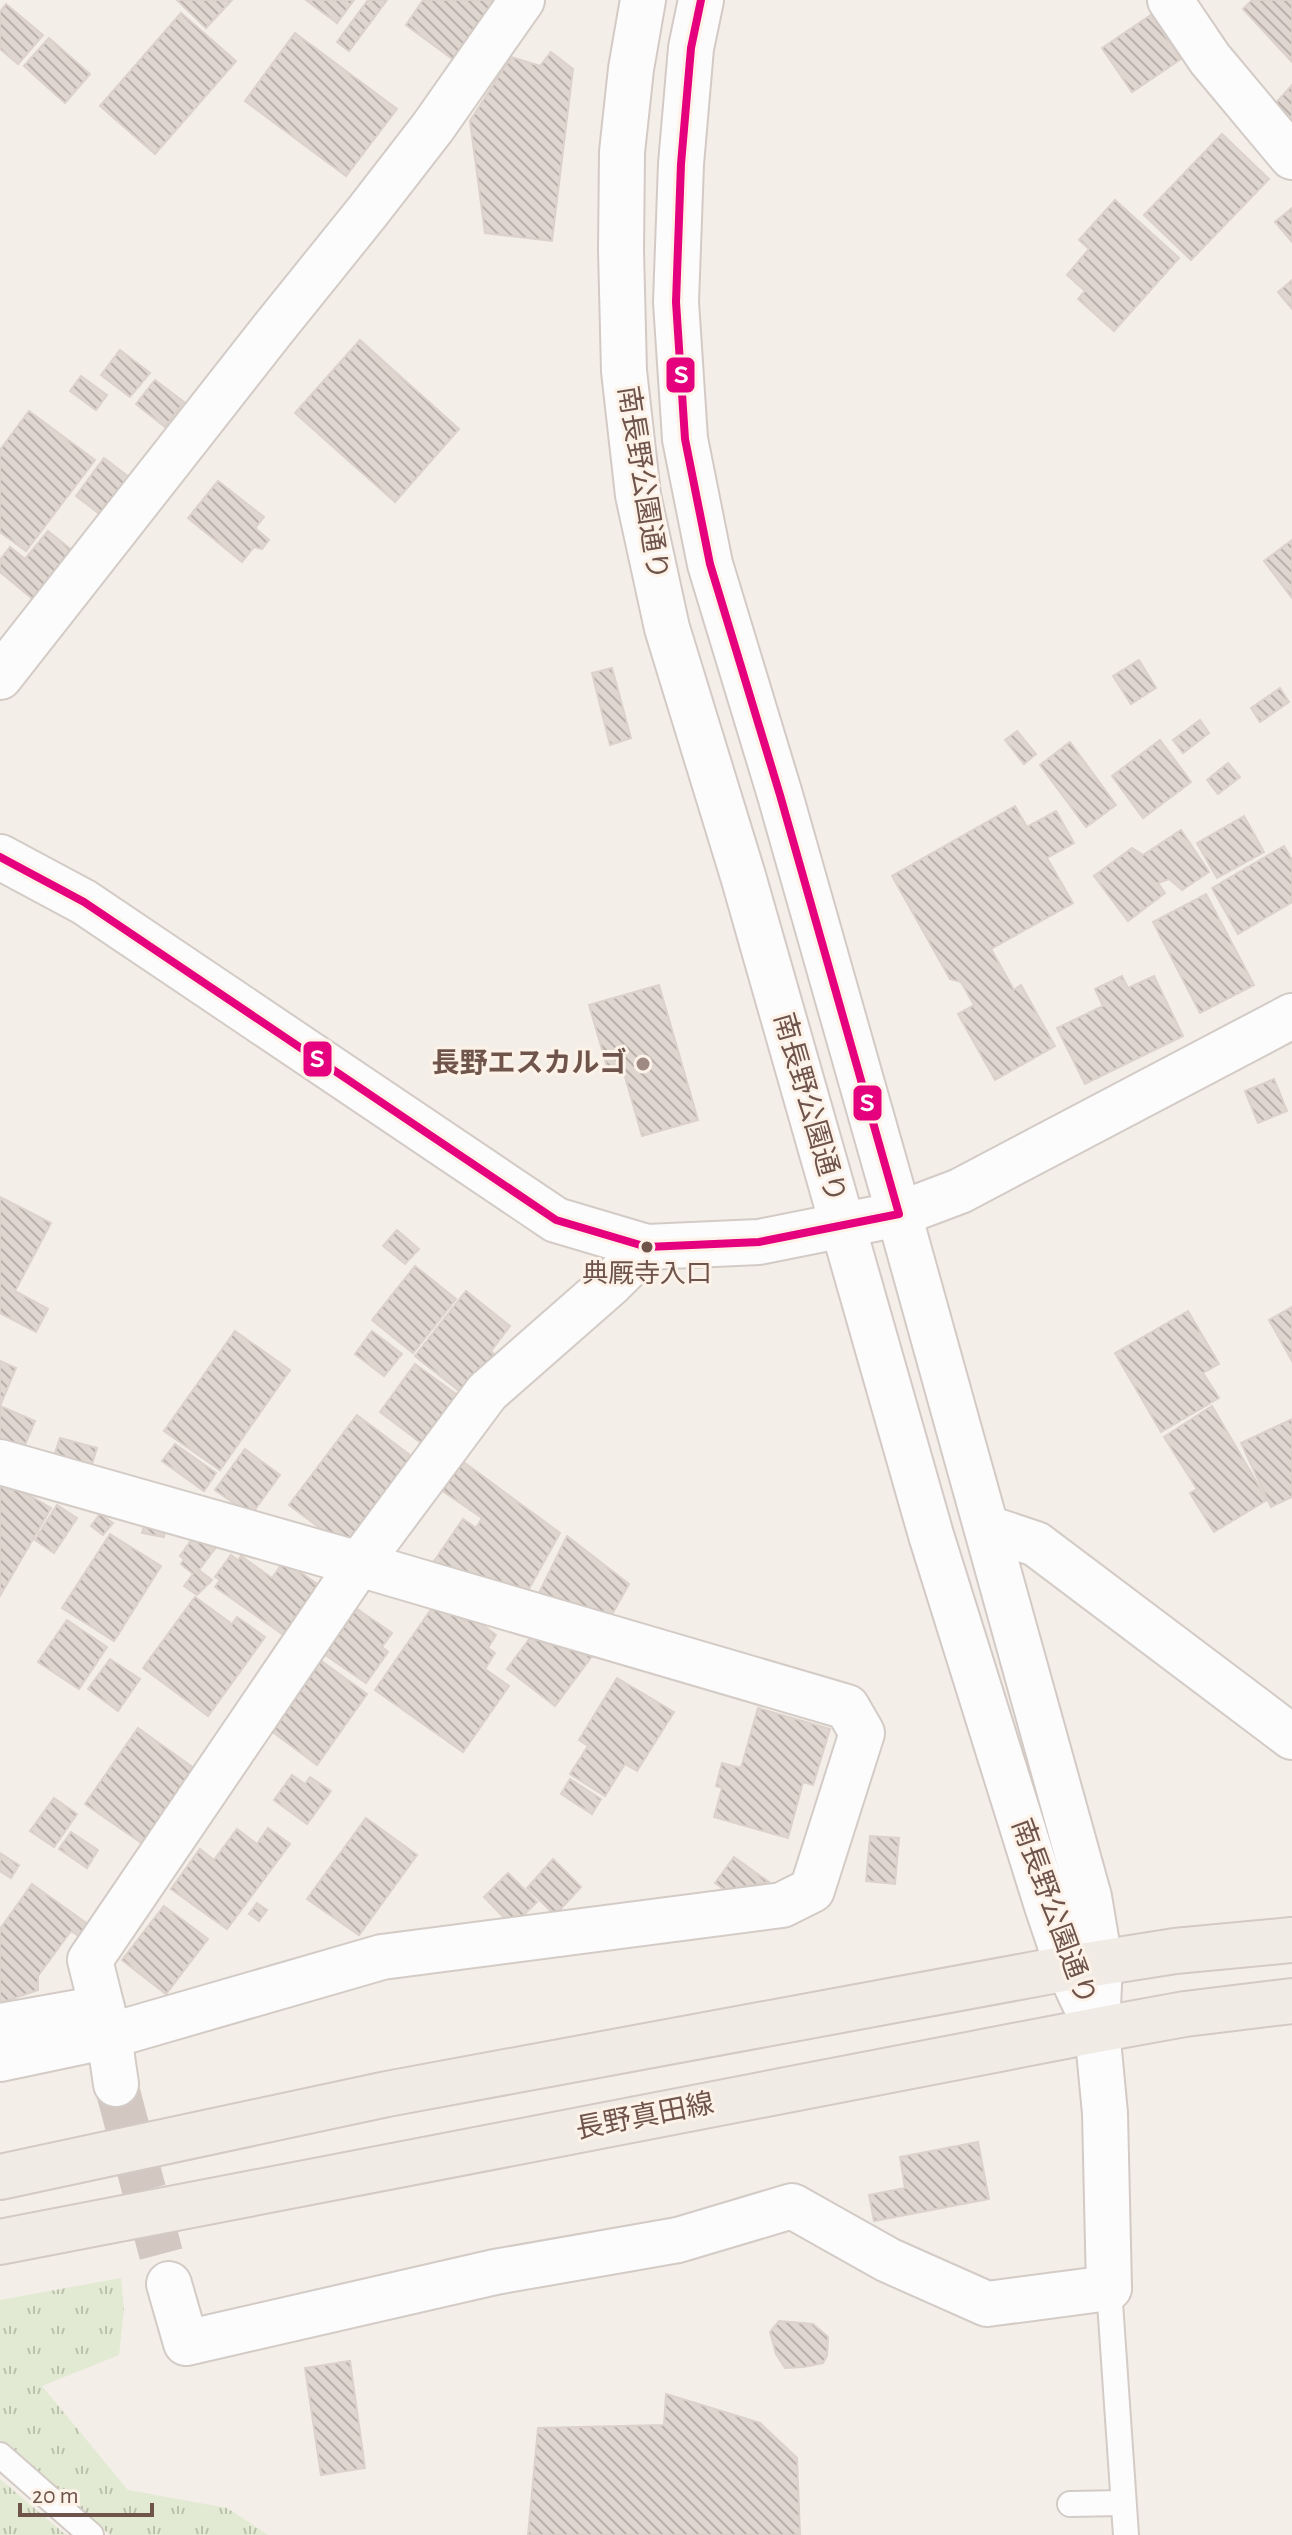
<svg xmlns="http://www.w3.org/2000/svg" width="1292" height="2535" viewBox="0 0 1292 2535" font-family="'Alegreya Sans','Noto Sans JP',sans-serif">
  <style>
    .grass { fill: url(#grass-tufts) }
    .building { fill: url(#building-back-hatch); stroke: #dcd1cb; stroke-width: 2 }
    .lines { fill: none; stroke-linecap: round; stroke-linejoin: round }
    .street-tunnel { stroke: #d3c8c1; stroke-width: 44; stroke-dasharray: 44 22; stroke-linecap: butt }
    .lane-casing { stroke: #d3cbc6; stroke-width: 28 }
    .street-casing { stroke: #d3cbc6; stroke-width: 48 }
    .secondary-casing { stroke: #d3cac5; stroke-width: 48 }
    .primary-casing { stroke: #d3c9c5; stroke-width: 48 }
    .lane { stroke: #fdfcfc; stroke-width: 24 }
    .street { stroke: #fdfcfc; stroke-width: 44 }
    .secondary { stroke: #fdfcfc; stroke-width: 44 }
    .primary { stroke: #f1ebe5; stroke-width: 44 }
    .bus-1-casing { stroke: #fdf2e8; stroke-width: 14 }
    .bus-1 { stroke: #e5007d; stroke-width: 8 }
    .poi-dot { fill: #9e8a82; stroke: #fdf2e8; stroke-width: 3 }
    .bus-dot { fill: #6f544b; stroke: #fdf2e8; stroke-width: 3 }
    .labels { text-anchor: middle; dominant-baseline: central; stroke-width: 6; stroke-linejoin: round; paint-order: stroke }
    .bus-label { font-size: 26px; fill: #6f544b; stroke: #fdf2e8 }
    .street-label { font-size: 28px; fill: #6f544b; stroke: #fdf2e8 }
    .poi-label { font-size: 28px; font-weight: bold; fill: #6f544b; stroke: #fdf2e8; text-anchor: end }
    .line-badge { stroke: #fdf2e8; stroke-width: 3 }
    .badge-label { font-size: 22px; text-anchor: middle; font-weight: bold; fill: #fff }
  </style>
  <defs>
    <pattern id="grass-tufts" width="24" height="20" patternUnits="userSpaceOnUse" patternTransform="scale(2)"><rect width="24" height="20" fill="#e3ead3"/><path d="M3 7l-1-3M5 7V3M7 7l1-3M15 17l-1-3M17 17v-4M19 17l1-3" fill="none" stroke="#bcc0ad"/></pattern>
    <pattern id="building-back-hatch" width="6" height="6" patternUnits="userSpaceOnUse" patternTransform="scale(2)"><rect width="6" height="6" fill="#e0d6d0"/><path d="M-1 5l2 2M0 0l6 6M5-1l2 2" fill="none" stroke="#bab0ab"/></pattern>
  </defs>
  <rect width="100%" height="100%" fill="#f4eee8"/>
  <g class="grass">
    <path d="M121,2278l3,31 -5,46 -77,31 86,104 99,18 41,27h-157l-65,-48 -46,-47v-140z"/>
    <path d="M0,2479l66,56h-66z"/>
  </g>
  <g class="building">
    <path d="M177,0h55l-26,28z"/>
    <path d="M306,0h48l-17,23z"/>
    <path d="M368,0h19l-38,51 -12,-9z"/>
    <path d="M423,0h74l-43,60 -48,-35z"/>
    <path d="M1252,0h40v62l-49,-53z"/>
    <path d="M6,4l37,31 -25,29 -18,-15v-37z"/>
    <path d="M181,13l55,48 -81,93 -55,-48z"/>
    <path d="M1151,15l30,44 -49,33 -30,-44z"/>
    <path d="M295,33l102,76 -51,67 -101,-75z"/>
    <path d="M49,38l41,36 -25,29 -41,-37z"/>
    <path d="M551,52l22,17 -21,172 -67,-8 -15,-112 41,-64 29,9z"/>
    <path d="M1292,85v53l-26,-24z"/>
    <path d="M1222,134l47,45 -78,81 -47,-45z"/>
    <path d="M1115,200l64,58 -65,73 -36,-32 7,-8 -18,-16 22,-26 -10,-9z"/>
    <path d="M1292,208v34l-17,-20z"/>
    <path d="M1292,280v29l-14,-17z"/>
    <path d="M360,340l99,89 -64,73 -100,-89z"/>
    <path d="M120,350l30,23 -20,24 -29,-22z"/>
    <path d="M81,376l26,19 -11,15 -26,-19z"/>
    <path d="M155,380l29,22 -19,25 -29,-23z"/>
    <path d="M29,411l66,49 -69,91 -26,-19v-82z"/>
    <path d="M104,458l25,19 -28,38 -25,-19z"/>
    <path d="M218,481l46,36 -9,11 14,12 -7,9 -8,-2 -12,15 -54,-44z"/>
    <path d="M48,531l25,20 -39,49 -34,-28v-12l10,-13 15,12z"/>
    <path d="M1292,540v58l-28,-37z"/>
    <path d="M1139,660l17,28 -25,16 -18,-28z"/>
    <path d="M612,668l19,70 -21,7 -18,-72z"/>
    <path d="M1280,688l9,14 -29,20 -9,-14z"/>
    <path d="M1200,720l9,13 -26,20 -10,-13z"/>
    <path d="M1017,731l19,23 -12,10 -19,-24z"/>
    <path d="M1160,740l31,42 -48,36 -31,-42z"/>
    <path d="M1070,742l46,63 -30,22 -46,-62z"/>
    <path d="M1228,763l12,14 -22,17 -11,-14z"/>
    <path d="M1015,806l12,21 29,-16 18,32 -27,15 26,45 -82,46 23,41 7,-5 34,61 -60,34 -37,-66 16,-9 -13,-23 -11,-3 -58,-103z"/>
    <path d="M1244,816l20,36 -47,26 -20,-35z"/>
    <path d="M1181,830l28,42 -27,18 -13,-11 -11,4 7,10 -37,28 -34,-45 38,-28 11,7z"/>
    <path d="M1284,846l8,14v42l-54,32 -26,-46z"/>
    <path d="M1206,894l48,91 -54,28 -47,-91z"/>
    <path d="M1122,976l6,12 26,-12 29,60 -98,48 -28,-56 46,-22 -8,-17z"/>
    <path d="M659,985l39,135 -56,16 -20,-70 -14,4 -19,-65z"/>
    <path d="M1274,1079l13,32 -29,12 -13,-32z"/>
    <path d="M0,1197l51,26 -36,68 33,18 -12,23 -36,-19z"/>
    <path d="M397,1230l22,19 -14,15 -22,-18z"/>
    <path d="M415,1266l41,33 -43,54 -41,-33z"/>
    <path d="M466,1291l44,35 -19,25 3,3 -31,40 -48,-38z"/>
    <path d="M1292,1307v54l-23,-41z"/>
    <path d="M1188,1311l31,53 -16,9 16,25 -58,34 -46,-79z"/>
    <path d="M235,1331l55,39 -70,100 -56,-39z"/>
    <path d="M372,1331l30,23 -18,22 -29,-22z"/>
    <path d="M0,1361l16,7 -16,38 35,15 -13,31 -22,-10z"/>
    <path d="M415,1364l45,33 -36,48 -44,-33z"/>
    <path d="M1212,1406l55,94 -53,32 -24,-39 7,-4 -33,-52z"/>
    <path d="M357,1415l58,44 -68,89 -58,-43z"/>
    <path d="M1292,1419v78l-21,10 -30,-64z"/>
    <path d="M60,1438l37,10 -7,23 -37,-12z"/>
    <path d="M175,1444l41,29 -12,18 -42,-30z"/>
    <path d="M245,1449l35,26 -29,40 -36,-25z"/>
    <path d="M461,1460l99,73 -35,63 -93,-32 31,-45 13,9 6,-10 -41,-28z"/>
    <path d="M3,1480l48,28 -51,88v-111z"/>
    <path d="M57,1505l20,13 -23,35 -19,-13z"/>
    <path d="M100,1514l13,9 -10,12 -12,-9z"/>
    <path d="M145,1522l21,4 -2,11 -22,-4z"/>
    <path d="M110,1534l51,32 -47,75 -52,-33z"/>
    <path d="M195,1535l25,7 -21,28 13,10 -15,15 -13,-9 9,-12 -12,-10 3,-5 -4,-3z"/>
    <path d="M567,1536l62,48 -19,34 -74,-19z"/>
    <path d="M231,1555l7,5 3,-4 31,22 12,-17 39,27 -35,50 -73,-51 5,-7 -5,-3z"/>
    <path d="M195,1597l37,27 5,-7 28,20 -57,79 -65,-48z"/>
    <path d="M437,1601l28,20 4,-6 27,20 -8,13 7,5 -10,16 24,17 -46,66 -88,-62z"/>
    <path d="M350,1604l42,29 -10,14 6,5 -22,31 -48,-33z"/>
    <path d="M67,1620l40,27 -28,42 -41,-27z"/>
    <path d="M530,1638l66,13 -41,55 -48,-37z"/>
    <path d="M110,1659l30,20 -22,32 -30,-22z"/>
    <path d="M320,1660l47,34 -50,71 -47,-35z"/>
    <path d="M617,1678l57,34 -37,59 -12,-7 -20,32 -35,-22 18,-28 -9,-6z"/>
    <path d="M758,1708l72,21 -17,56 -10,-3 -15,56 -74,-21 8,-29 -6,-2 6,-23 19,5z"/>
    <path d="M138,1728l60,43 -52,75 -61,-42z"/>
    <path d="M292,1775l13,9 5,-7 21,14 -24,33 -33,-24z"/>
    <path d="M570,1779l31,20 -9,15 -31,-20z"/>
    <path d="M54,1798l23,16 -23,33 -24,-16z"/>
    <path d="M366,1818l51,37 -58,80 -52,-36z"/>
    <path d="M268,1828l22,16 -63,85 -56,-40 29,-40 14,11 23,-31 20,15z"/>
    <path d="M71,1832l27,18 -11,18 -28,-19z"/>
    <path d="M870,1836l29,2 -4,46 -29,-3z"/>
    <path d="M0,1853l19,12 -8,13 -11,-7z"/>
    <path d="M734,1857l35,25 -44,8 -10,-7z"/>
    <path d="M553,1859l28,28 -26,28 -28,-27z"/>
    <path d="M508,1873l29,29 -25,24 -28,-29z"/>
    <path d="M32,1884l57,41 -9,12 -9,-6 -33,45v14l-35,12 -3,-2v-71z"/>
    <path d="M257,1903l10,7 -8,11 -10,-7z"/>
    <path d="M164,1906l44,33 -42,55 -44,-34z"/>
    <path d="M978,2142l11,57 -115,22 -5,-26 36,-7 -5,-31z"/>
    <path d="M779,2321l34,3 15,13 -1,19 -4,7 -19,4 -19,1 -9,-14 -6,-22z"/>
    <path d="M350,2361l15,107 -44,7 -16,-107z"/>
    <path d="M666,2394l94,29 37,35 3,77h-272l10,-107 126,-3z"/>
  </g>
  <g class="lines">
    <path class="street-tunnel" d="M116,2084l53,200"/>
    <defs>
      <g id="lane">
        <path d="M1109,2288l17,247"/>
        <path d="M0,2455l91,80"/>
        <path d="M1070,2504l53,-1"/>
      </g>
      <g id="street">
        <path d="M1170,0l40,59 82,98"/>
        <path d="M0,677l273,-348 95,-118 65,-84 89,-127"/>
        <path d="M0,857l84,45 472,318 91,27 112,-5 140,-28 61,-23 332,-175"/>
        <path d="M0,1462l359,102 488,143 15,26 -50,157 -30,15 -400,52 -273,79 -7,-28 -102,18"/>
        <path d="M988,1528l48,16 256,193"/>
        <path d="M102,2008l-12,-48 269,-396 128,-172 123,-108 37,-37"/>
        <path d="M0,2059l109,-23 7,48"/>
        <path d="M169,2284l17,59 309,-71 183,-32 114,-34 96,54 99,44 122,-16"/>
      </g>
      <g id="secondary">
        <path d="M643,0l-12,69 -9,83 -1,98 3,121 14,124 29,133 76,248 188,659 116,371 21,62 16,34"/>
        <path d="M701,0l-10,48 -10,116 -5,138 9,137 25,125 70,231 119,419 190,683 11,65 -3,68 8,83 4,175"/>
      </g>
      <g id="primary">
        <path d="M0,2177l387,-83 681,-126 107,-17 117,-11"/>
        <path d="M0,2242l1097,-212 88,-16 107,-13"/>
      </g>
    </defs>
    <use href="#lane" class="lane-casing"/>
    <use href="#street" class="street-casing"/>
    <use href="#secondary" class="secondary-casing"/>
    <use href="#primary" class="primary-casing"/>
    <use href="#lane" class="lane"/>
    <use href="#street" class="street"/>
    <use href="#secondary" class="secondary"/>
    <use href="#primary" class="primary"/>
    <defs>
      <path id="bus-1" d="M0,857l84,45 472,318 91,27 112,-5 140,-28 -119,-419 -70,-231 -25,-125 -9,-137 5,-138 10,-116 10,-48"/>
    </defs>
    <use href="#bus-1" class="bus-1-casing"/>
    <use href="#bus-1" class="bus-1"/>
  </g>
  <circle class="poi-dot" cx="643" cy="1064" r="8"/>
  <circle class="bus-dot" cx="647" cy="1247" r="7"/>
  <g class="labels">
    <g class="bus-label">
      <text x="647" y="1274">典厩寺入口</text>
    </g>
    <g class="street-label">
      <text transform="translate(642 483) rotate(81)">南長野公園通り</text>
      <text transform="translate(809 1108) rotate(74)">南長野公園通り</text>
      <text transform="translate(1053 1912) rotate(70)">南長野公園通り</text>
      <text transform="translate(645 2117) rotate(-11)">長野真田線</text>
    </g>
    <g class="poi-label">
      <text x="627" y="1064">長野エスカルゴ</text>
    </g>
  </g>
  <g class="line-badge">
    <rect x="665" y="356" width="31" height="38" rx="8" fill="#e5007d"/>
    <rect x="302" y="1040" width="31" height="38" rx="8" fill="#e5007d"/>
    <rect x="852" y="1084" width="31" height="38" rx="8" fill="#e5007d"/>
  </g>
  <g class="badge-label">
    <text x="681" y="383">Ｓ</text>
    <text x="317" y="1067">Ｓ</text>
    <text x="867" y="1111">Ｓ</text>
  </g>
  <path d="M20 2503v12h132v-12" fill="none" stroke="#6f544b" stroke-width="4"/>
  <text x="32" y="2503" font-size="24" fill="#6f544b" stroke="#fdf2e8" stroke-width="6" paint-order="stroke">20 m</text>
</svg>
